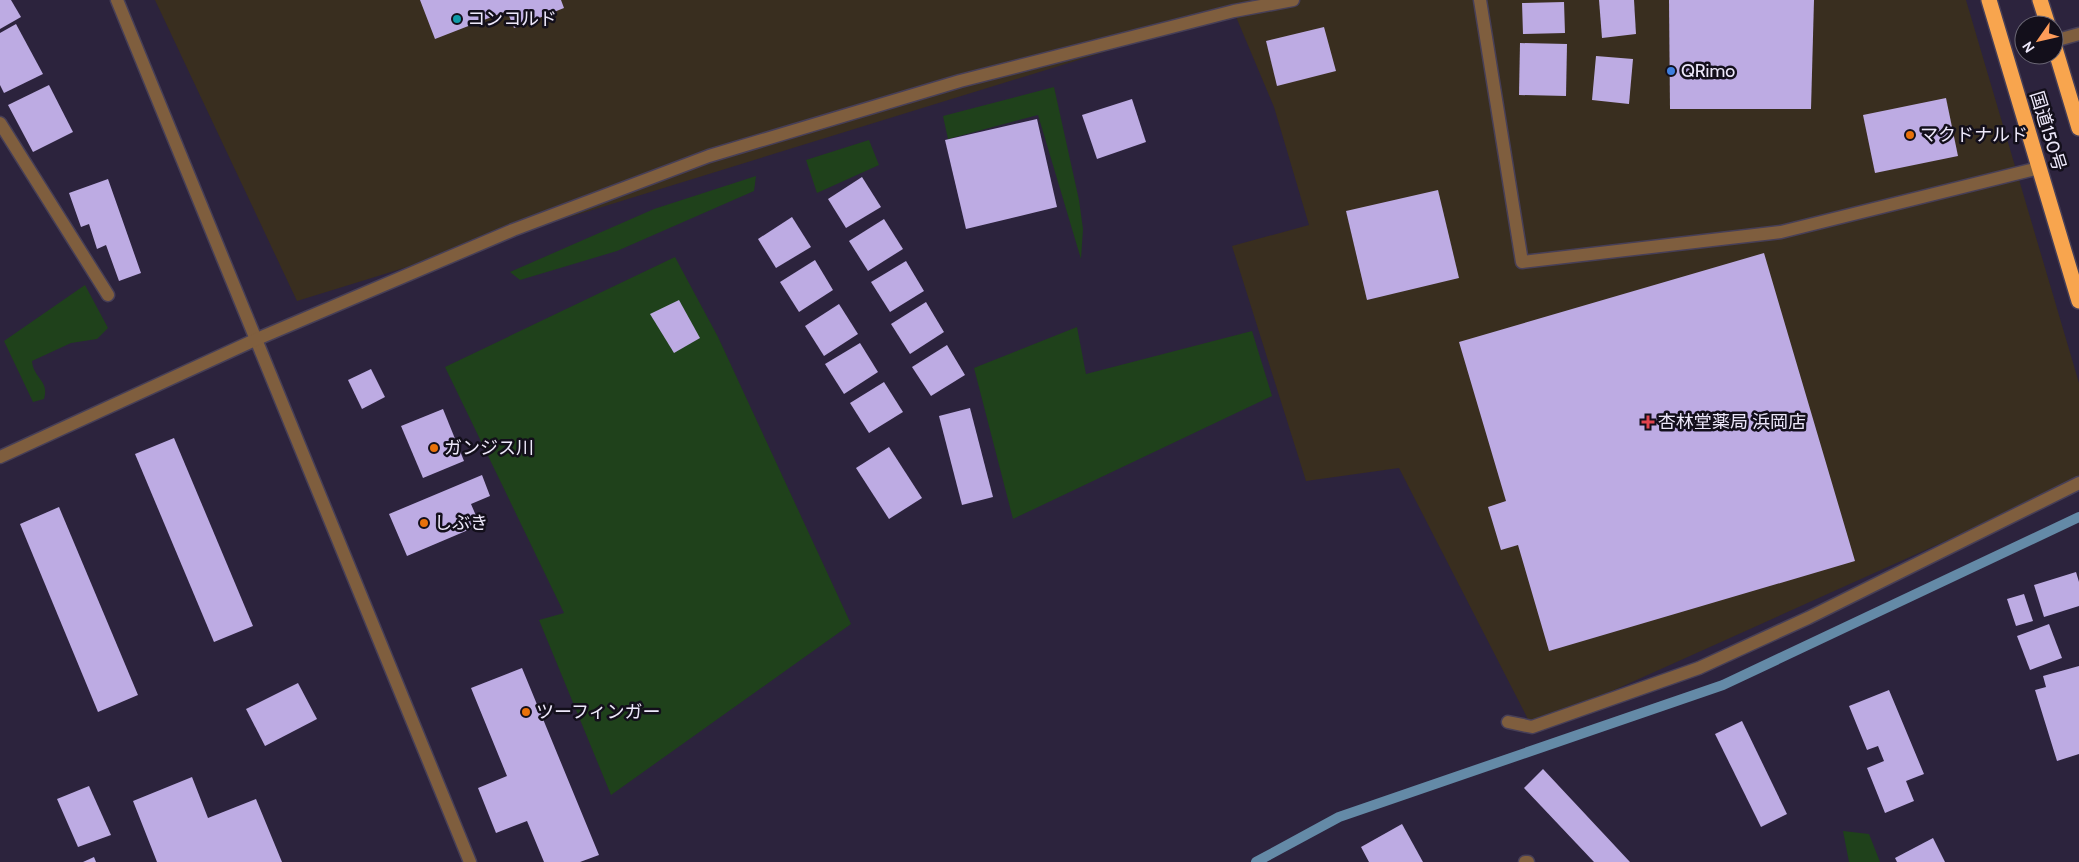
<svg xmlns="http://www.w3.org/2000/svg" width="2079" height="862" viewBox="0 0 2079 862" font-family="Cabin,'Noto Sans JP',sans-serif">
  <style>
    .commercial { fill: #392e1f }
    .green { fill: #1f411b }
    .lines { fill: none; stroke-linecap: round; stroke-linejoin: round }
    .stream { stroke: #648aa7; stroke-width: 10 }
    .building { fill: #bdabe3 }
    .minor-casing { stroke: #473f57; stroke-width: 15 }
    .highway-casing { stroke: #473f57; stroke-width: 18 }
    .minor { stroke: #7f5e3e; stroke-width: 12 }
    .highway { stroke: #f8a54e; stroke-width: 15 }
    .culture-dot { fill: #0f9aa8; stroke: #130f1b; stroke-width: 2 }
    .shop-dot { fill: #3f7fe0; stroke: #130f1b; stroke-width: 2 }
    .food-dot { fill: #e8710a; stroke: #130f1b; stroke-width: 2 }
    .health-dot { fill: #e0444e; stroke: #130f1b; stroke-width: 2 }
    .labels { text-anchor: middle; dominant-baseline: central; stroke-width: 5; stroke-linejoin: round; paint-order: stroke }
    .poi-label { font-size: 18px; fill: #ede8fa; stroke: #130f1b; text-anchor: start }
    .street-label { font-size: 18px; fill: #ede8fa; stroke: #130f1b }
  </style>
  <rect width="100%" height="100%" fill="#2c233d"/>
  <path class="commercial" d="M155,0h1811l113,383v98l-547,246 -133,-259 -93,13 -74,-235 77,-21 -35,-118 -40,-95 -937,289z"/>
  <g class="green">
    <path d="M1054,87l25,113 4,29 -2,30 -43,-144 -90,24 -5,-23z"/>
    <path d="M869,140l10,25 -62,28 -11,-33z"/>
    <path d="M756,176l-2,15 -137,60 -97,29 -10,-8 144,-63z"/>
    <path d="M675,257l43,80 133,287 -240,171 -72,-175 25,-7 -119,-246z"/>
    <path d="M85,285l23,43 -11,11 -26,4 -39,18c1,17 18,20 12,38l-11,3 -29,-61z"/>
    <path d="M1077,327l9,47 166,-43 20,65 -259,123 -39,-151z"/>
    <path d="M1843,831l26,3 11,28h-31z"/>
  </g>
  <g class="lines">
    <path class="stream" d="M1256,862l83,-45 384,-132 356,-168"/>
  </g>
  <g class="building">
    <path d="M0,0h11l10,17 -21,12z"/>
    <path d="M420,0h141l3,8 -50,20 -7,-17 -72,28z"/>
    <path d="M1599,0h35l2,34 -34,4z"/>
    <path d="M1669,0h145l-3,109h-141z"/>
    <path d="M1564,2l1,31 -42,1 -1,-31z"/>
    <path d="M16,24l27,50 -39,19 -4,-8v-52z"/>
    <path d="M1324,27l12,44 -59,15 -11,-45z"/>
    <path d="M1520,43l47,1 -1,52 -47,-1z"/>
    <path d="M1596,56l37,3 -4,45 -37,-4z"/>
    <path d="M49,85l24,47 -40,20 -25,-47z"/>
    <path d="M1946,98l12,58 -83,17 -12,-58z"/>
    <path d="M1132,99l14,43 -49,17 -15,-44z"/>
    <path d="M1037,119l20,88 -91,22 -21,-89z"/>
    <path d="M862,177l19,30 -35,21 -18,-29z"/>
    <path d="M108,179l33,94 -22,8 -13,-36 -9,4 -8,-25 -8,3 -12,-34z"/>
    <path d="M1438,190l21,88 -92,22 -21,-89z"/>
    <path d="M792,217l19,30 -35,21 -18,-29z"/>
    <path d="M884,219l19,30 -35,22 -19,-30z"/>
    <path d="M1764,253l91,308 -306,90 -31,-106 -17,5 -13,-43 18,-6 -47,-159z"/>
    <path d="M815,260l18,30 -34,22 -19,-30z"/>
    <path d="M906,261l18,30 -34,21 -19,-30z"/>
    <path d="M679,300l21,38 -26,15 -24,-39z"/>
    <path d="M926,302l18,30 -34,22 -19,-30z"/>
    <path d="M839,304l19,30 -34,22 -19,-30z"/>
    <path d="M860,343l18,29 -34,22 -19,-30z"/>
    <path d="M947,345l18,30 -34,21 -19,-29z"/>
    <path d="M371,369l14,28 -23,12 -14,-29z"/>
    <path d="M884,382l19,30 -34,21 -19,-30z"/>
    <path d="M970,408l23,89 -31,8 -23,-89z"/>
    <path d="M443,409l21,52 -41,17 -22,-52z"/>
    <path d="M174,438l79,188 -39,16 -79,-188z"/>
    <path d="M889,447l33,51 -33,21 -33,-51z"/>
    <path d="M482,475l8,21 -19,8 9,21 -73,31 -18,-42z"/>
    <path d="M59,507l79,188 -40,17 -78,-188z"/>
    <path d="M2076,572l3,10v24l-35,11 -10,-32z"/>
    <path d="M2024,594l9,27 -17,5 -9,-27z"/>
    <path d="M2049,624l13,34 -32,12 -13,-34z"/>
    <path d="M2079,666v88l-22,7 -22,-71 11,-3 -3,-11z"/>
    <path d="M522,668l77,187 -19,7h-36l-17,-41 -31,12 -18,-45 29,-12 -36,-88z"/>
    <path d="M298,683l19,36 -52,27 -19,-37z"/>
    <path d="M1889,690l35,84 -18,7 8,20 -29,12 -18,-45 17,-7 -6,-15 -11,4 -18,-44z"/>
    <path d="M1742,721l45,93 -26,13 -46,-93z"/>
    <path d="M1543,769l87,93h-36l-70,-74z"/>
    <path d="M192,777l16,41 48,-19 26,63h-125l-24,-61z"/>
    <path d="M89,786l22,49 -33,12 -21,-48z"/>
    <path d="M1402,824l21,38h-54l-8,-15z"/>
    <path d="M1933,838l12,24h-48l-2,-4z"/>
    <path d="M94,857l2,5h-13z"/>
  </g>
  <g class="lines">
    <defs>
      <g id="minor">
        <path d="M117,0l353,862"/>
        <path d="M1480,0l42,262 259,-30 258,-64"/>
        <path d="M2054,41l25,-7"/>
        <path d="M0,123l108,172"/>
        <path d="M0,457l257,-118 256,-109 196,-74 251,-75 274,-70 59,-11"/>
        <path d="M1508,722l24,5 167,-59 109,-50 271,-135"/>
        <path d="M1525,862h3"/>
      </g>
      <g id="highway">
        <path d="M1989,0l90,301"/>
        <path d="M2040,0l8,25"/>
        <path d="M2054,45l25,83"/>
      </g>
    </defs>
    <use href="#minor" class="minor-casing"/>
    <use href="#highway" class="highway-casing"/>
    <use href="#minor" class="minor"/>
    <use href="#highway" class="highway"/>
  </g>
  <circle class="culture-dot" cx="457" cy="19" r="5"/>
  <circle class="shop-dot" cx="1671" cy="71" r="5"/>
  <g class="food-dot">
    <circle cx="1910" cy="135" r="5"/>
    <circle cx="434" cy="448" r="5"/>
    <circle cx="424" cy="523" r="5"/>
    <circle cx="526" cy="712" r="5"/>
  </g>
  <path class="health-dot" d="M1645.5 414.5h5v5h5v5h-5v5h-5v-5h-5v-5h5z"/>
  <g class="labels">
    <g class="poi-label">
      <text x="467" y="19">コンコルド</text>
      <text x="1681" y="71">QRimo</text>
      <text x="1920" y="135">マクドナルド</text>
      <text x="1658" y="422">杏林堂薬局 浜岡店</text>
      <text x="444" y="448">ガンジス川</text>
      <text x="434" y="523">しぶき</text>
      <text x="536" y="712">ツーフィンガー</text>
    </g>
    <g class="street-label">
      <text transform="translate(2048 131) rotate(73)">国道150号</text>
    </g>
  </g>
  <g transform="translate(2039 40) rotate(236)"><circle r="24" fill="#130f1b" stroke="#6a6674"/>
  <path d="M0-4L9 19L0 12L-9 19Z" fill="#fe9b59"/>
  <text y="-8" font-size="14" font-weight="bold" text-anchor="middle" fill="#ede8fa">N</text>
  </g>
</svg>
